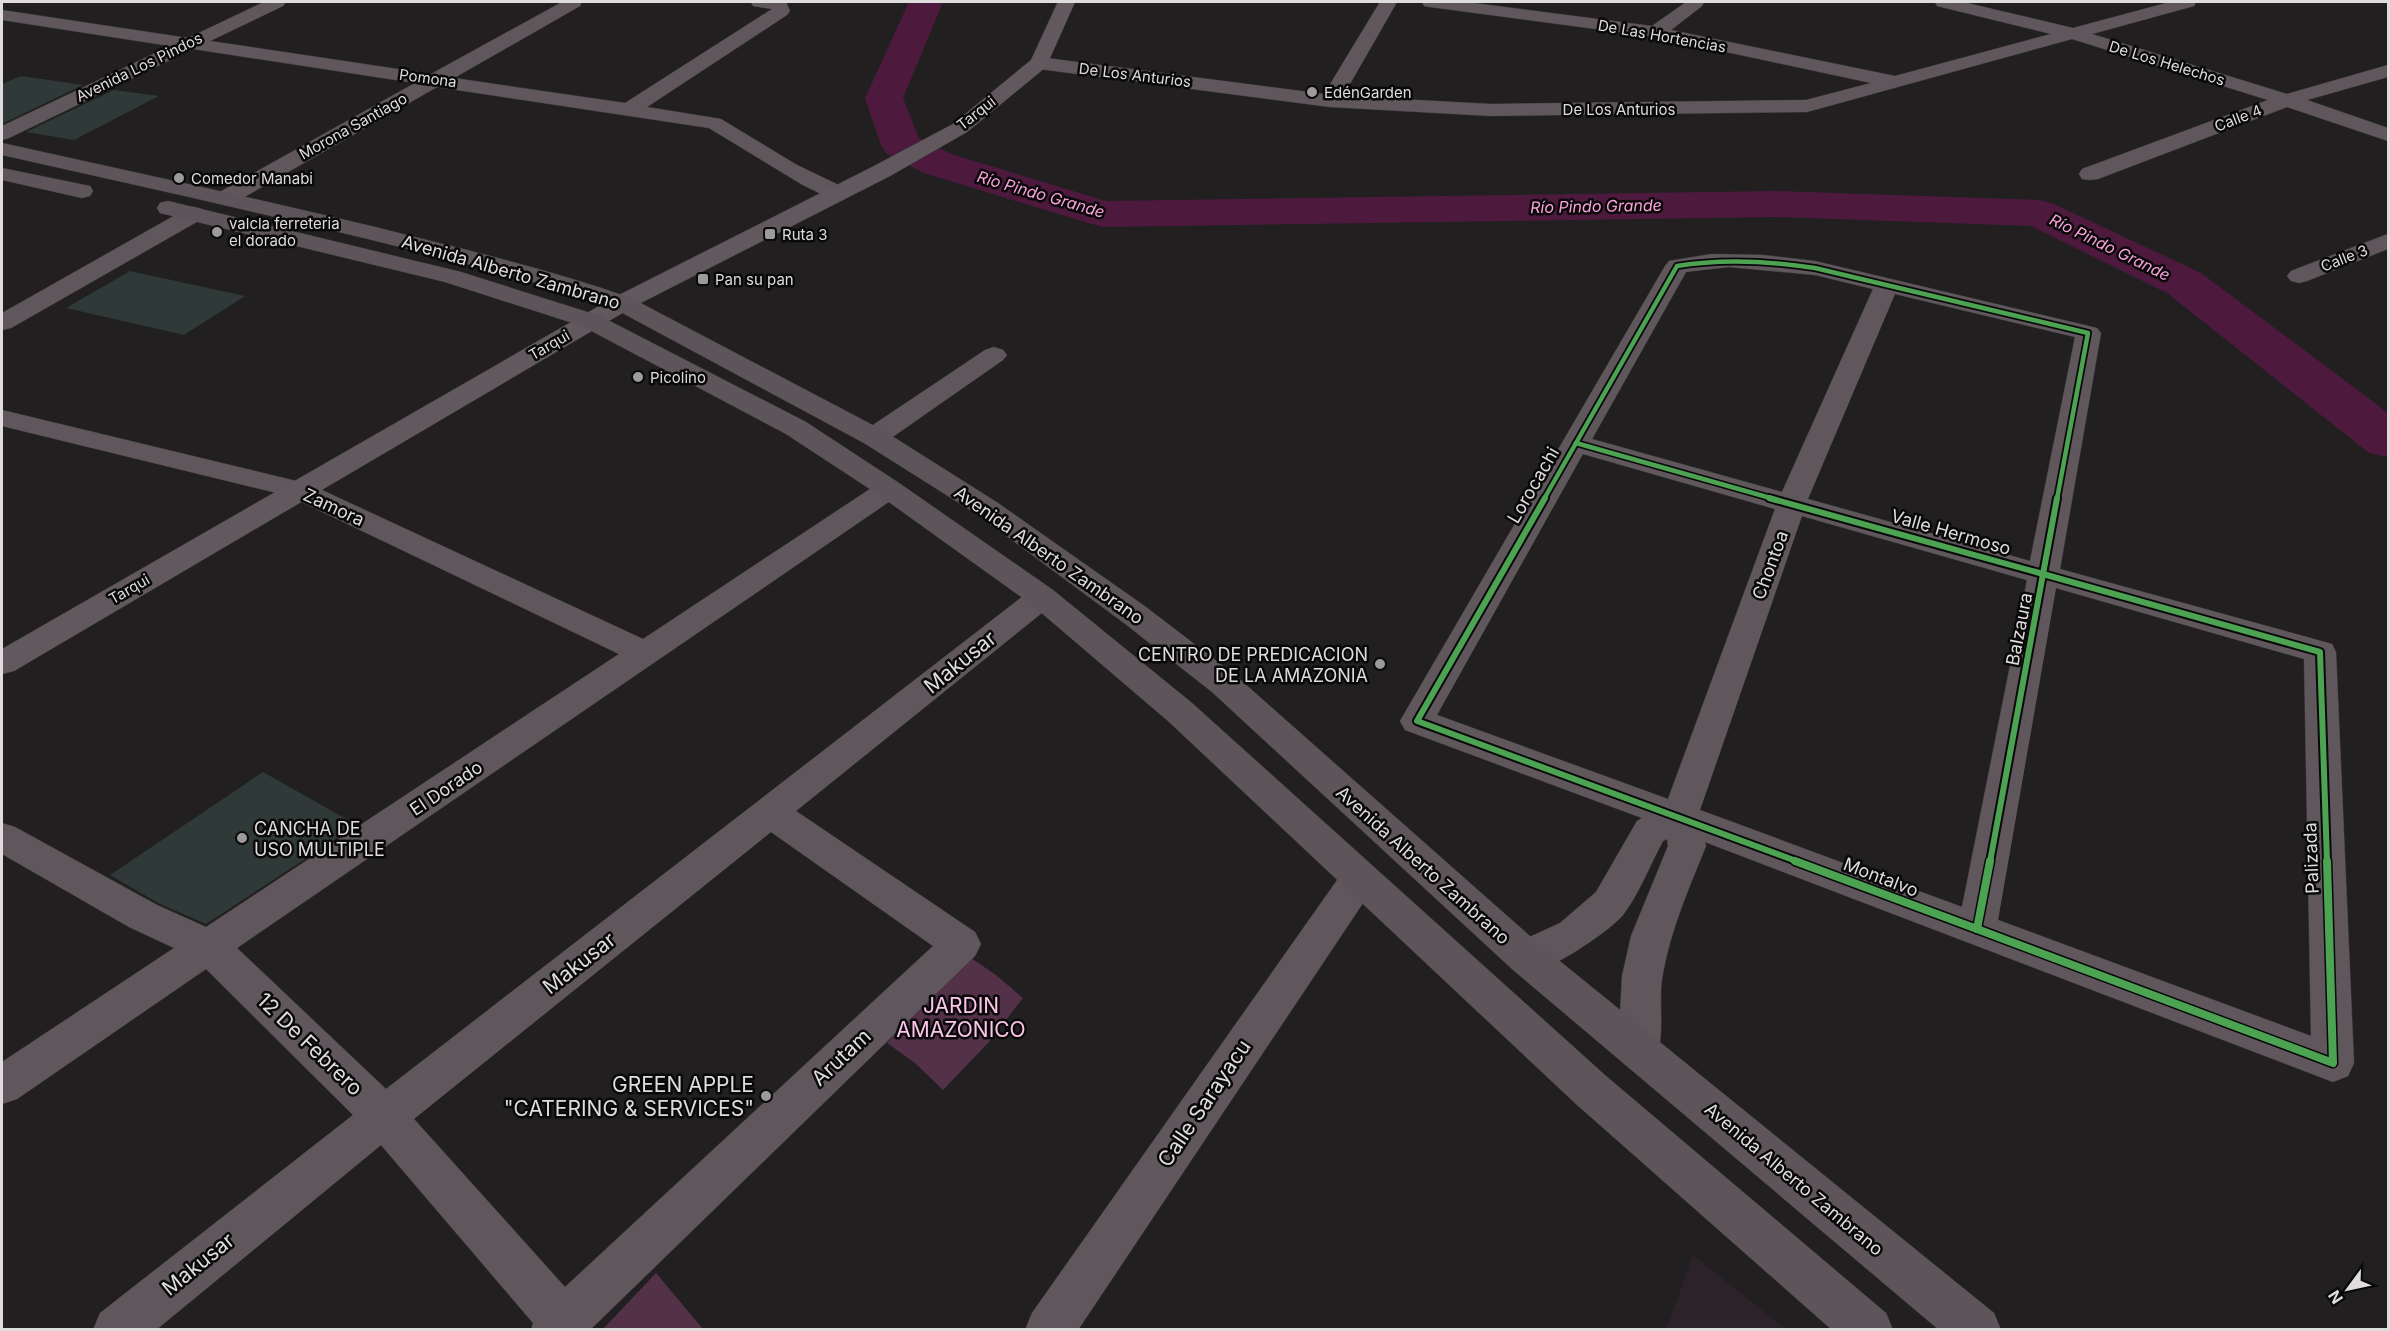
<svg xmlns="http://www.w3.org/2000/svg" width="2390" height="1331" viewBox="0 0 2390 1331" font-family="Inter,sans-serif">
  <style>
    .built { fill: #2b2329 }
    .green { fill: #533148 }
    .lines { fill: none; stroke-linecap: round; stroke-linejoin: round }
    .river { fill: #4d1a3e; fill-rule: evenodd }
    .building { fill: #2f3938 }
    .street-casing { stroke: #3c393b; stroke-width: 1 }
    .secondary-casing { stroke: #3c393b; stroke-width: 1 }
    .highway-casing { stroke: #3c393b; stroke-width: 1 }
    .street { fill: #5f575c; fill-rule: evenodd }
    .secondary { fill: #62595f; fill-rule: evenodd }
    .highway { fill: #5d555a; fill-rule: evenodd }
    .cycleway-far2-casing { stroke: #0a090a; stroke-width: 8 }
    .cycleway-far1-casing { stroke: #0a090a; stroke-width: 10 }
    .cycleway-casing { stroke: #0a090a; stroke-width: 11 }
    .cycleway-far2 { stroke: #4ca352; stroke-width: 4.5 }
    .cycleway-far1 { stroke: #4ca352; stroke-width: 6 }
    .cycleway { stroke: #4ca352; stroke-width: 8 }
    .poi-dot { fill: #9c9a9c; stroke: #0a090a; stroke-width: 2 }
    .labels { text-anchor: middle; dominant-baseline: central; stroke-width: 5; stroke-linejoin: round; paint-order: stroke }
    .far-street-label { font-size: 15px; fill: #dfdcde; stroke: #0a090a }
    .far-poi-label { font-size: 15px; fill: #dfdcde; stroke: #0a090a; text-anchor: start }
    .far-water-label { font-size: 16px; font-style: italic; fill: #faa0db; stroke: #0a090a }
    .street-label { font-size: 18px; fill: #dfdcde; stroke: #0a090a }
    .poi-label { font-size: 18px; fill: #dfdcde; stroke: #0a090a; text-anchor: end }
    .near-street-label { font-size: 21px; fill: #dfdcde; stroke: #0a090a }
    .near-park-label { font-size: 21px; fill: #fdc5e8; stroke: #0a090a }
    .near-poi-label { font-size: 21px; fill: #dfdcde; stroke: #0a090a; text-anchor: end }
  </style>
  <rect width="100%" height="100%" fill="#211f20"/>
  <path class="built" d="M1693,1255l93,74h-120z"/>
  <g class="green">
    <path d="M968,956l28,19 27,23 -34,44 -46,48 -28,-27 -28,-20z"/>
    <path d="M656,1273l47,56h-100z"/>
  </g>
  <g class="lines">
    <path class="river" d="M909,2h34l-40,96 16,40 35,17 152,46 669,-10 264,9 15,4 147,69 174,130 13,11v43l-19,-4 -202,-160 -136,-67 -256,-9 -672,10 -15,-4 -164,-50 -37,-19 -6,-9 -16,-47z"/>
  </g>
  <g class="building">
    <path d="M21,76l62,9 -81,39v-40z"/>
    <path d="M114,90l45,6 -85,44 -48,-8z"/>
    <path d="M130,271l115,25 -61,39 -118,-27z"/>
    <path d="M263,772l94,53 -151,99 -48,-21 -48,-28z"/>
  </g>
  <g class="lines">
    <defs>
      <g id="street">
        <path d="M264,2h22l-3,4 -73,35 221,33 131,-72h20l-2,4 -126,72 171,25 147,-94 -19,-3 -2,-4h35l4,9 -3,4 -140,92 74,12 76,46 48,23 3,5 -3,5 -8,2 -8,-2 -28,-14 -92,-56 -272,-41 -203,116 -8,2 -8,-2 -3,-5 3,-5 197,-110 -222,-34 -184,89 -7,2v-14l168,-80 -168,-26v-10l186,28z"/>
        <path d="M1380,2h17l-54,94 148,8 315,-4 65,-17 -215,-46 -226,-30 -6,-1 -2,-4h44l186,24 34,-24h18l-2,4 -31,24 224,46 156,-42 -114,-28 -2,-4h28l110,26 97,-26h26l-2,4 -102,28 195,60 101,-29v12l-81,23 81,28v13l-101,-34 -189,72 -8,1 -8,-1 -3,-5 3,-5 186,-69 -196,-61 -265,73 -316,4 -161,-9 -291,-38 -7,-2 -2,-4 2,-4 7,-2 285,37z"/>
        <path d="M194,207l8,2 3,5 -3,5 -191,109 -9,2v-17l184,-104z"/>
        <path d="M2388,234v15l-81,32 -8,2 -8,-2 -4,-5 4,-5z"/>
        <path d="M1712,254l51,1 52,6 282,67 4,5 -41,236 272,75 4,8 18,411 -6,13 -15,6 -628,-240 1,4c-17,42 -35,83 -43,127 -6,30 4,63 -9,91l-15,6 -15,-6 -6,-13 4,-75 9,-40 37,-90 -1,-7 -4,2c-12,22 -25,55 -40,74 -13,16 -78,60 -98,58 -4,0 -9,-3 -13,-4l-6,-12 6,-12 48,-22 36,-31 41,-71 5,-3 -237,-88 -5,-9 265,-455 4,-5zM1729,267l86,8 58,14 -91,203 -190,-53 94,-167zM1895,294l180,43 -45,224 -222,-62zM1583,454l192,55 -107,290 -231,-84zM1802,516l225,64 -65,327 -262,-97zM2056,588l248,71 7,377 -313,-116z"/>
        <path d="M994,347l9,3 4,5 -4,5 -119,83 -10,2 -10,-2 -4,-6 4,-6 121,-81z"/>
        <path d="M2,410l307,74 334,155 236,-156 10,-3 10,3 4,6 -4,6 -662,453 149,141 645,-499 11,-3 11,3 5,7 -5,7 -257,207 179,121 6,12 -6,12 -385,374h-59l2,-7 -152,-178 -225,185h-63l7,-17 253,-198 -147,-146 -189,130 -15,5v-42l172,-114 -45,-21 -127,-73v-31l13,4 142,78 49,22 413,-273 -330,-158 -287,-70zM771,832l162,114 -368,341 -151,-168z"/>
        <path d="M1360,862l13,4 6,11 -6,11 -295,442h-53l7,-17 315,-447z"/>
      </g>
      <path id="secondary" d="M1058,2h17l-29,65 -79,65 -77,44 -259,132 -617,363 -12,3v-25l611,-351 261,-132 79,-42 78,-64z"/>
      <g id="highway">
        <path d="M2,143c123,27 247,54 369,83 87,22 175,42 260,72l253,133 114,72 148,104 90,69 304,269 454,368 7,17h-62l-427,-361 -300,-277 -88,-69 -146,-108 -114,-72 -251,-135c-81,-29 -165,-49 -249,-70 -120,-29 -241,-56 -362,-83z"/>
        <path d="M2,168l88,18 3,5 -3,5 -8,2 -80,-18z"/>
        <path d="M168,201l293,71 139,44 206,106 93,61 154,107 139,113 414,373 280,237 7,17h-61l-256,-226 -408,-383 -137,-117 -152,-109 -93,-61 -204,-108 -137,-44 -285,-69 -3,-5 3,-5z"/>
      </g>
    </defs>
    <use href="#street" class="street-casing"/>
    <use href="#secondary" class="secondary-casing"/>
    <use href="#highway" class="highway-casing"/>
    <use href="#street" class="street"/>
    <use href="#secondary" class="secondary"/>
    <use href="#highway" class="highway"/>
    <defs>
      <g id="cycleway-far2">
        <path d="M1576,443l198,56"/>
        <path d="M1576,443l101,-177c47,-8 92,-5 138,2l273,65 -31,166"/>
        <path d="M1544,499l32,-56"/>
      </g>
      <g id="cycleway-far1">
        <path d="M1545,498l-128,223 382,141"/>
        <path d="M1769,498l274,76"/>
        <path d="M2043,574l277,78 7,210"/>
        <path d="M2043,574l14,-76"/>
        <path d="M1990,862l53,-288"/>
      </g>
      <g id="cycleway">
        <path d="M1795,861l182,68"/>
        <path d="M1977,929l356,134 -6,-202"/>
        <path d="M1977,929l13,-68"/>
      </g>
    </defs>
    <use href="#cycleway-far2" class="cycleway-far2-casing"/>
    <use href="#cycleway-far1" class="cycleway-far1-casing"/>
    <use href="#cycleway" class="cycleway-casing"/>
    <use href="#cycleway-far2" class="cycleway-far2"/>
    <use href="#cycleway-far1" class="cycleway-far1"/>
    <use href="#cycleway" class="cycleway"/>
  </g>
  <g class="poi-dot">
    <circle cx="1312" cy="92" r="6"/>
    <circle cx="179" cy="178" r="6"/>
    <circle cx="217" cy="232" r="6"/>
    <rect x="764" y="228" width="12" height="12" rx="3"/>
    <rect x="697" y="273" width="12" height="12" rx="3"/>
    <circle cx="638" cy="377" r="6"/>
    <circle cx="1380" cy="664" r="6"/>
    <circle cx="242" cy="838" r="6"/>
    <circle cx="766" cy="1096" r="6"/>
  </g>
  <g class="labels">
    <g class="far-street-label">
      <text transform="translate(1662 36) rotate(10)">De Las Hortencias</text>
      <text transform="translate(2167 63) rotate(17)">De Los Helechos</text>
      <text transform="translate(139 67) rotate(-26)">Avenida Los Pindos</text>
      <text transform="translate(1135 75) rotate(7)">De Los Anturios</text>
      <text transform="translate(428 78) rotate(8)">Pomona</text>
      <text x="1619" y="109">De Los Anturios</text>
      <text transform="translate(976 113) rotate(-38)">Tarqui</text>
      <text transform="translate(2238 118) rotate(-21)">Calle 4</text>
      <text transform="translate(353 126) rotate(-29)">Morona Santiago</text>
      <text transform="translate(2344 258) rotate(-21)">Calle 3</text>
      <text transform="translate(549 345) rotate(-30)">Tarqui</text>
      <text transform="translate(129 589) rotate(-30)">Tarqui</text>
    </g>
    <g class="far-poi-label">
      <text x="1324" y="92">EdénGarden</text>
      <text x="191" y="178">Comedor Manabi</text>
      <text x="229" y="223">valcla ferreteria<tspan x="229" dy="17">el dorado</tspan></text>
      <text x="782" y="234">Ruta 3</text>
      <text x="715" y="279">Pan su pan</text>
      <text x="650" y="377">Picolino</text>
    </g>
    <g class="far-water-label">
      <text transform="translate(1041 194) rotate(16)">Río Pindo Grande</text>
      <text transform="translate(1596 206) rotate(-1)">Río Pindo Grande</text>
      <text transform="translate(2110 247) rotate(26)">Río Pindo Grande</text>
    </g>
    <g class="street-label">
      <text transform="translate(511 272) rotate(16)">Avenida Alberto Zambrano</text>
      <text transform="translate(1533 485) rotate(-60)">Lorocachi</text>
      <text transform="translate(334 507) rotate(25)">Zamora</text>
      <text transform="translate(1951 532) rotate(16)">Valle Hermoso</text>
      <text transform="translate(1049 555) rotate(35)">Avenida Alberto Zambrano</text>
      <text transform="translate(1770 565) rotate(-70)">Chontoa</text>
      <text transform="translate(2019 629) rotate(-79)">Balzaura</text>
      <text transform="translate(446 788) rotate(-34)">El Dorado</text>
      <text transform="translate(2311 858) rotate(-92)">Palizada</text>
      <text transform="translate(1423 865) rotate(42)">Avenida Alberto Zambrano</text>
      <text transform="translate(1881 877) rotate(21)">Montalvo</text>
      <text transform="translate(1794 1179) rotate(40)">Avenida Alberto Zambrano</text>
    </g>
    <g class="poi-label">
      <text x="1368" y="654">CENTRO DE PREDICACION<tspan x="1368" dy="21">DE LA AMAZONIA</tspan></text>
      <text x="254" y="828" text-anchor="start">CANCHA DE<tspan x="254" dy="21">USO MULTIPLE</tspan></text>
    </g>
    <g class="near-street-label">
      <text transform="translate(960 662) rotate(-39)">Makusar</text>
      <text transform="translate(579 963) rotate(-38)">Makusar</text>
      <text transform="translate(310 1044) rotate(44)">12 De Febrero</text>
      <text transform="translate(841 1057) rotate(-43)">Arutam</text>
      <text transform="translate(1204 1103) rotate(-56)">Calle Sarayacu</text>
      <text transform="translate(198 1264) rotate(-39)">Makusar</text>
    </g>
    <g class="near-park-label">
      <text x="961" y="1005">JARDIN<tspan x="961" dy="24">AMAZONICO</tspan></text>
    </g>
    <g class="near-poi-label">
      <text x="754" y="1084">GREEN APPLE<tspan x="754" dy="24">"CATERING &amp; SERVICES"</tspan></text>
    </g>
  </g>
  <rect width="2390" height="1331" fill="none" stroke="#dfdcde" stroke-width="6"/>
  <g transform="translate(2348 1289) rotate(237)" stroke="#0a090a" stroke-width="4.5" paint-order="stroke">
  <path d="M0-4.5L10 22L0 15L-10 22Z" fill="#dfdcde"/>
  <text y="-9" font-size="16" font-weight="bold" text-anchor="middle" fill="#dfdcde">N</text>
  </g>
</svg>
